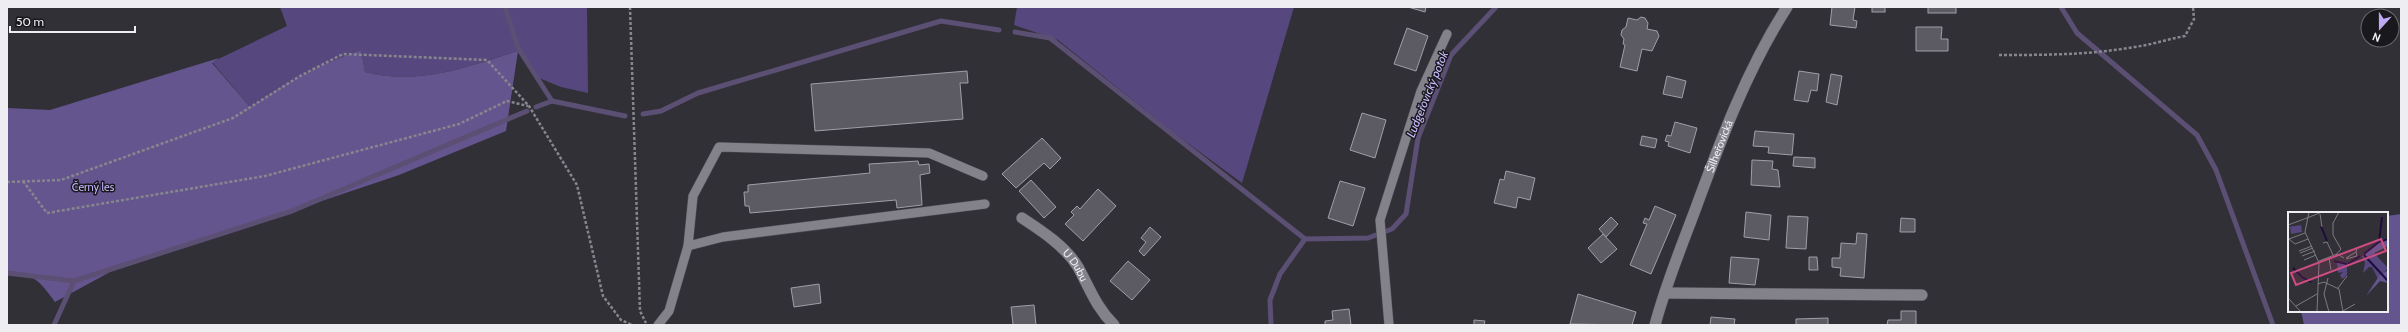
<svg xmlns="http://www.w3.org/2000/svg" width="2408" height="332" viewBox="0 0 2408 332" font-family="Cabin,sans-serif">
  <style>
    .green { fill: #56477e }
    .forest { fill: #64558e }
    .lines { fill: none; stroke-linecap: round; stroke-linejoin: round }
    .stream { stroke: #5c4f74; stroke-width: 5 }
    .building { fill: #5c5b63; stroke: #a09ea7 }
    .service-casing { stroke: #504f56; stroke-width: 10 }
    .minor-casing { stroke: #504f56; stroke-width: 12 }
    .tertiary-casing { stroke: #504f56; stroke-width: 12 }
    .path { stroke: #87868d; stroke-width: 2.5; stroke-dasharray: 3 2; stroke-linecap: butt }
    .service { stroke: #83818a; stroke-width: 9 }
    .minor { stroke: #83818a; stroke-width: 11 }
    .tertiary { stroke: #83818a; stroke-width: 11 }
    .labels { text-anchor: middle; dominant-baseline: central; stroke-width: 3; stroke-linejoin: round; paint-order: stroke }
    .street-label { font-size: 11px; fill: #eeedf2; stroke: #19181c }
    .park-label { font-size: 11px; fill: #c5b5f9; stroke: #19181c }
    .water-label { font-size: 12px; font-style: italic; fill: #cabbff; stroke: #19181c }
    .inset-river { fill: none; stroke: #1e0b3e; stroke-width: 2 }
    .inset-road { fill: none; stroke: #7d7c82; stroke-width: 1 }
    .view { fill: #cd4d81; fill-opacity: 0.15; stroke: #cd4d81; stroke-width: 2 }
    .inset-edge { fill: none; stroke: #eeedf2; stroke-width: 2 }
  </style>
  <rect width="100%" height="100%" fill="#313037"/>
  <g class="green">
    <path d="M280,7h307l1,86 -27,-6 -22,-9 -21,-27c-51,16 -100,35 -153,21l-4,-22c-40,14 -76,32 -111,57l-38,-45 75,-36z"/>
    <path d="M1017,7h277l-52,176 -68,-50 -116,-93 -44,-15z"/>
  </g>
  <g class="forest">
    <path d="M361,50l4,22c53,14 103,-5 153,-21l-12,80 -107,44 -289,97 -55,30c-16,-22 -21,-28 -48,-31v-163l43,2 169,-52 -7,5 38,44c35,-25 71,-43 111,-57z"/>
    <path d="M2401,214v111h-97l-3,-14h86v-95z"/>
  </g>
  <g class="lines">
    <g class="stream">
      <path d="M505,7l13,41 34,53"/>
      <path d="M2061,7l16,26 120,102 19,35 57,155"/>
      <path d="M1015,32l35,6 255,201"/>
      <path d="M536,107l16,-6 73,15"/>
      <path d="M643,114l18,-3 37,-18 243,-72 58,9"/>
      <path d="M7,273l67,8 218,-70 235,-100"/>
      <path d="M54,325l20,-44"/>
      <path d="M1271,325l-1,-25 10,-26 25,-35 63,-1 24,-9 14,-15 12,-76 33,-83 45,-48"/>
    </g>
  </g>
  <g class="building">
    <path d="M1408,7h18l-1,5z"/>
    <path d="M1832,7h23l-2,13 4,1 -1,7 -26,-3z"/>
    <rect x="1872" y="7" width="13" height="5"/>
    <rect x="1928" y="7" width="28" height="6"/>
    <path d="M1641,17l4,1 3,5 -1,6 10,2 2,5 -7,15 -10,-2 -5,22 -17,-4 5,-22 -2,-1 1,-5 -3,-4 1,-5 4,-3 2,-9 9,2z"/>
    <path d="M1916,27h26l-1,12h7v12h-32z"/>
    <path d="M1407,28l21,8 -12,35 -22,-7z"/>
    <path d="M967,71l1,12h-8l3,36 -148,12 -4,-47z"/>
    <path d="M1799,71l20,3 -2,17 -6,-1 -3,12 -14,-2z"/>
    <path d="M1831,74l11,2 -5,29 -11,-3z"/>
    <path d="M1667,76l19,5 -4,17 -19,-4z"/>
    <path d="M1362,113l24,7 -11,38 -25,-8z"/>
    <path d="M1675,122l22,6 -7,25 -22,-7 1,-4 -4,-1 2,-6 4,1z"/>
    <path d="M1755,131l39,3 -2,21 -24,-2 1,-6 -16,-1z"/>
    <path d="M1642,136l15,3 -2,9 -15,-3z"/>
    <path d="M1042,138l19,20 -11,11 -6,-6 -28,25 -14,-14z"/>
    <path d="M1794,157l21,1v10l-22,-2z"/>
    <path d="M1752,160l21,1 -1,8 6,1 2,17 -29,-2z"/>
    <path d="M918,161l1,4 10,-1 1,9 -10,2 2,30 -25,3 -1,-8 -146,13 -1,-7h-4l-1,-14h4v-7l122,-12 -1,-9z"/>
    <path d="M1506,171l29,7 -5,22 -12,-3 -2,11 -22,-5 6,-24 4,1z"/>
    <path d="M1031,180l25,27 -12,11 -25,-27z"/>
    <path d="M1340,181l25,7 -12,38 -25,-8z"/>
    <path d="M1098,189l18,17 -33,35 -18,-17 9,-9 -3,-3 6,-6 3,3z"/>
    <path d="M1655,206l21,9 -25,59 -21,-9 17,-41 -4,-1 2,-5 4,2z"/>
    <path d="M1746,212l25,3 -2,25 -25,-3z"/>
    <path d="M1788,216l20,1 -2,32 -20,-1z"/>
    <path d="M1611,217l7,7 -12,13 -7,-8z"/>
    <path d="M1901,218l14,1v13h-15z"/>
    <path d="M1150,227l11,10 -17,19 -5,-5 7,-9 -5,-4z"/>
    <path d="M1857,233l10,1 -3,44 -24,-2 1,-8 -9,-1v-9h8l1,-15 15,1z"/>
    <path d="M1603,234l14,15 -16,14 -13,-15z"/>
    <path d="M1731,257l28,2 -4,26 -26,-2z"/>
    <path d="M1809,257h8l1,13h-9z"/>
    <path d="M1128,261l22,19 -18,20 -22,-19z"/>
    <path d="M819,284l2,19 -27,4 -3,-19z"/>
    <path d="M1578,294l58,18 -4,13 -62,-1z"/>
    <path d="M1034,305l2,20h-26l3,-1 -2,-17z"/>
    <path d="M1349,309l2,16h-26v-4l8,-1 -1,-9z"/>
    <path d="M1901,311h15v14h-29l1,-5h13z"/>
    <path d="M1711,317l24,2 -1,6h-24z"/>
    <path d="M1828,318v7h-32v-6z"/>
    <path d="M1474,320l11,1 -1,4h-10z"/>
  </g>
  <g class="lines">
    <defs>
      <g id="service">
        <path d="M688,246l5,-50 26,-49 210,6 54,23"/>
        <path d="M658,325l11,-14 19,-65 35,-9 262,-33"/>
        <path d="M1389,325l-9,-105 41,-129 26,-57"/>
      </g>
      <g id="minor">
        <path id="s1" d="M1022,218c20,13 44,29 56,49 12,22 18,40 36,58"/>
        <path d="M1665,293l257,2"/>
      </g>
      <g id="tertiary">
        <path id="s2" d="M1655,325c10,-38 25,-75 39,-112 26,-71 52,-142 93,-206"/>
      </g>
    </defs>
    <use href="#service" class="service-casing"/>
    <use href="#minor" class="minor-casing"/>
    <use href="#tertiary" class="tertiary-casing"/>
    <g class="path">
      <path d="M630,7l10,304 6,12"/>
      <path d="M1999,55c45,0 90,0 135,-8 17,-2 34,-8 51,-11l9,-17 -1,-12"/>
      <path d="M23,181l24,32 218,-37 194,-52 48,-23 21,5"/>
      <path d="M7,182l54,-2 172,-62 67,-42 43,-22 144,6 42,46 48,79 26,111 18,24 11,5"/>
    </g>
    <use href="#service" class="service"/>
    <use href="#minor" class="minor"/>
    <use href="#tertiary" class="tertiary"/>
  </g>
  <g class="labels">
    <g class="street-label">
      <text stroke="none"><textPath href="#s2" startOffset="190">Šilheřovická</textPath></text>
      <text stroke="none"><textPath href="#s1" startOffset="72">U Dubu</textPath></text>
    </g>
    <g class="park-label">
      <text x="93" y="187">Černý les</text>
    </g>
    <g class="water-label">
      <text transform="translate(1427 94) rotate(-68)">Ludgeřovický potok</text>
    </g>
  </g>
  <g transform="translate(2288 212)">
    <rect width="100" height="100" fill="#313037"/>
    <path d="M13,13l1,7 -11,2 -1,-7 -2,5v-5zM87,39v3l13,14 -10,11 -6,-12h-3l-6,6 2,-10 -3,-7zM49,50l10,3v10l-5,4 -2,-4 3,-3 -5,1z" fill="#56477e"/>
    <path d="M100,26v8l-22,11 -1,-4 14,-12zM100,58v13l-8,-2 -14,15 13,-20z" fill="#64558e"/>
    <path class="inset-river" d="M33,14l6,15M91,30l3,-25M76,42l15,-12 9,-3M76,43l24,26M46,49l13,3M60,52l12,-8M5,56l9,9 9,5"/>
    <path class="inset-road" d="M21,0l-4,20 14,31 -2,49M32,2l2,13M19,6l15,-6M0,13l19,-7M1,27l6,5 13,-5M1,27l16,-6M35,31l4,-1 6,13M11,39l13,-5M12,41l13,-5M48,43l5,-6 -8,-14v-12l6,-11M14,44l13,-5M41,46l2,12M58,46l10,-6 1,-4M58,47l11,-3 -1,-4M16,48l12,-5M31,49l18,-7 7,4M40,66l-4,16 5,18M30,72l6,-2 15,7 4,23M50,76l9,-12M0,86l13,14M8,94l21,-12M55,99l12,-7"/>
    <path class="view" d="M93,27l5,12 -90,34 -5,-12z"/>
    <rect width="100" height="100" class="inset-edge"/>
  </g>
  <rect width="2408" height="332" fill="none" stroke="#eeedf2" stroke-width="16"/>
  <g transform="translate(2380 28) rotate(201)"><circle r="19" fill="#19181c" stroke="#6e6d72"/>
  <path d="M0-3L7 15L0 10L-7 15Z" fill="#bcaaf5"/>
  <text y="-6" font-size="11" font-weight="bold" text-anchor="middle" fill="#eeedf2">N</text>
  </g>
  <path d="M10 26v6h125v-6" fill="none" stroke="#eeedf2" stroke-width="2"/>
  <text x="16" y="26" font-size="12" fill="#eeedf2" stroke="#19181c" stroke-width="3" paint-order="stroke">50 m</text>
</svg>
